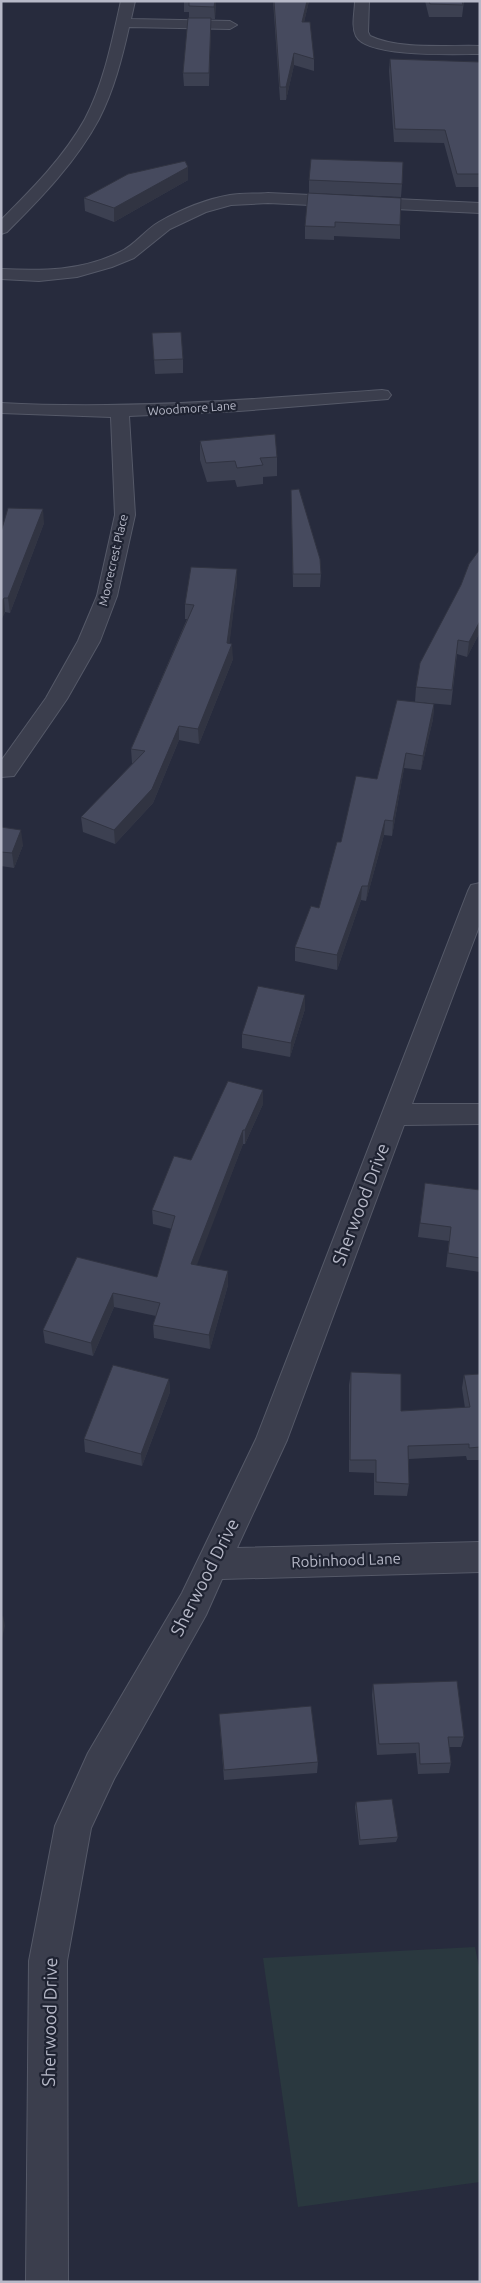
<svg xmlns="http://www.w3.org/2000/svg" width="481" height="2283" viewBox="0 0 481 2283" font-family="Ubuntu,sans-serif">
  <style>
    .green { fill: #2a383f }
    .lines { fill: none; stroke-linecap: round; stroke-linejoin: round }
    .minor-casing { stroke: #555968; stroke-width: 2 }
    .minor { fill: #3b3e4d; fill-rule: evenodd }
    .wall { fill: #3c4051 }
    .shaded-wall { fill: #313442 }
    .building { fill: #464a5e; stroke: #313442 }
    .labels { text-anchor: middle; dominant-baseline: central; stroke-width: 4.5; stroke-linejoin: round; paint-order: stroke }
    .far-street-label { font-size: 12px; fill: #b7b9c8; stroke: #1f2332 }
    .street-label { font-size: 15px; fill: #b7b9c8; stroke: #1f2332 }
    .near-street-label { font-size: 18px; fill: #b7b9c8; stroke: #1f2332 }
  </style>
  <rect width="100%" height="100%" fill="#272b3d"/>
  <path class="green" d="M475,1947l5,25v210l-182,25 -35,-249z"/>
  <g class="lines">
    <defs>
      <g id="minor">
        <path d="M121,1h14l-4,18 99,2 7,4 -7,4 -101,-2c-7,31 -15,63 -30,92 -23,43 -58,79 -92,113l-6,2v-14c31,-31 63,-63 84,-101 19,-36 27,-78 36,-118z"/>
        <path d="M355,1h14l-1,31 2,4c29,14 77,9 110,10v8c-23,0 -113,4 -124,-18 -5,-10 -1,-24 -1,-35z"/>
        <path d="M268,193l212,10v10l-212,-10 -37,2 -25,7 -36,17 -36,29 -22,9 -35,10 -38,4 -38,-2v-10c41,2 81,2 119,-17 15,-7 25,-22 39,-30 21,-12 47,-23 71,-27 12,-2 26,-1 38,-2z"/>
        <path d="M382,390l6,1 3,4 -3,4 -149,12 -110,5 6,99 -18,81 -17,45 -33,58 -53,77 -13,1v-16l45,-63 32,-57 19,-45 18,-81 -4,-98 -110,-4v-10c128,7 254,-4 381,-13z"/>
        <path d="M480,883v41l-68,180h68v20l-76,1 -117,315 -50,108 243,-6v30l-258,7 -16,36 -92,164 -23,49 -24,133 1,321h-42l3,-321 26,-135 33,-73 94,-160 74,-154 212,-548 3,-6z"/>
      </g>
    </defs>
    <use href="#minor" class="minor-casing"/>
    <use href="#minor" class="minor"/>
  </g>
  <g class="wall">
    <path d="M184,1h32l-1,18h-4l-2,67h-25l-1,-13 6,-55v-6h-5z"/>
    <path d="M273,1h36l-5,21 10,37v12l-20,-6 -8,35h-6z"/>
    <path d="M425,1h39l-2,16h-33z"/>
    <path d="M390,59l90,3v125h-24l-12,-44 -50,-1 -5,-71z"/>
    <path d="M188,167v13l-74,42 -29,-11 -1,-13z"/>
    <path d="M309,180l93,4 -1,13 -92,-4z"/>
    <path d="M308,193l92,32v14l-66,-3v4l-29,-1v-13z"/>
    <path d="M152,333l31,26v14l-28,1z"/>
    <path d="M200,441l77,16v19l-14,1v7l-26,3 -2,-7 -28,2 -7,-22z"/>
    <path d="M291,490l30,84 -1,13h-27z"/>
    <path d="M44,523l-34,90 -5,-1 -4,8v-88z"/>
    <path d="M480,549v83l-13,25 -10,-3 -6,51 -35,-3 18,2 -1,15 -12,51 -17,-2 -12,68 -8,-1 -18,66 -5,-1 -24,70 -42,-9v-14l24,-39 22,-66 36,-63 38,-77 1,-15 45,-102z"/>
    <path d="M237,569v14l-8,61 4,15 -34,85 -20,-4 -26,63 -38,41 -32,-12 -2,-15 52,-54h-1l-1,-14 56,-130h-2v-15z"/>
    <path d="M1,827l22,18 -9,23 -13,-2z"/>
    <path d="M305,1009l-15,48 -48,-9v-14z"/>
    <path d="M263,1104l-18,40h-2l-47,121 32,20 -18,64 -56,-11 -1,-13 3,-9 -42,-9 -21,49 -48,-13 -2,-13 34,-73 80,20 15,-48 -19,-5 -1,-14 39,-50z"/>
    <path d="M425,1183l55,7v82l-34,-5 3,-26 -31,-4z"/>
    <path d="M351,1372l50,39 64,-3 -3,-20 2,-13 16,-1v86h-13l-1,-4 -57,3v25l-2,12 -33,-1v-22l-25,-1v-87z"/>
    <path d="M169,1379l1,13 -28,74 -57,-14 -1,-13z"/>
    <path d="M373,1684l91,53 -3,10h-12l2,16 -2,10 -31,1 -2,-21 -39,2 -5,-60z"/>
    <path d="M219,1714l99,48 -1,11 -93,7z"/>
    <path d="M356,1802l42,35 -2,5 -37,3 -4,-38z"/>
  </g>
  <g class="shaded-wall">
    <path d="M215,1h1l-1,18 -1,-12z"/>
    <path d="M307,1h2l-8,34 1,-13z"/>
    <path d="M211,18v12l-2,56v-13z"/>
    <path d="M294,53v12l-8,35v-13z"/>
    <path d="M188,167v13l-74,42v-14z"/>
    <path d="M43,509l1,14 -34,90 -2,-15z"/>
    <path d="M237,569v14l-9,73 4,-12 1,15 -34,85 -1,-15 29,-86z"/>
    <path d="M4,598l1,14 -4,8v-18z"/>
    <path d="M480,621v11l-13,25 2,-15z"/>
    <path d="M434,704l-1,15 -12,51 2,-14z"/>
    <path d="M179,726v14l-26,63 -38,41 -1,-14z"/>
    <path d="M406,753l-2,15 -12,68 1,-15z"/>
    <path d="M385,820l-1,15 -18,66 2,-15z"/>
    <path d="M21,830l2,15 -9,23 -2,-15z"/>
    <path d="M362,886l-1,14 -24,70v-15z"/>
    <path d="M305,995v14l-15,48 1,-14z"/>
    <path d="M263,1090v14l-18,40v-14z"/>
    <path d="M243,1130v14l-51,134 -1,-14z"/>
    <path d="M228,1271v14l-18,64 -1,-14z"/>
    <path d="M113,1293l1,14 -21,49 -2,-13z"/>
    <path d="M169,1379l1,13 -28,74 -1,-12z"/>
    <path d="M3,1615l2,11 -4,16v-22z"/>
  </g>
  <g class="building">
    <path d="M189,1h26l-1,6 -25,-1z"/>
    <path d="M274,1h33l-5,21h8l4,37 -20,-6 -8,34h-6z"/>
    <path d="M429,1h33l1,4 -33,-1z"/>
    <path d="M188,18h23l-2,55h-26z"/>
    <path d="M390,59l90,3v112h-23l-12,-44 -50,-1z"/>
    <path d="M311,159l92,3 -1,22 -93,-4z"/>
    <path d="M185,161l3,6 -74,41 -30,-10 44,-24z"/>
    <path d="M308,193l93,5 -1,27 -65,-3v5l-30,-1z"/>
    <path d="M181,332l2,27 -29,1 -2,-27z"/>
    <path d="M275,434l2,23 -17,1 3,7 -26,3 -2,-7 -29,2 -6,-22z"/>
    <path d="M299,489l21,70 1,15h-28l-2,-84z"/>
    <path d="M8,508l35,1 -35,89h-4l-3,4v-70z"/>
    <path d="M480,549v72l-11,21 -11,-2 -6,50 -36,-3 4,-24 41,-78 8,-21z"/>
    <path d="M191,567l46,2 -10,74 5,1 -34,85 -19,-3 -27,63 -38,41 -33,-13 64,-66 -14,-2 63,-144 -9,-1z"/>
    <path d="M397,700l37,4 -11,52 -17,-3 -13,68 -8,-1 -17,66h-6l-25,69 -42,-8 16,-41 8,2 18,-66h4l15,-66 21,3z"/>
    <path d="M1,827l20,3 -9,23 -11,-1z"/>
    <path d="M258,986l47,9 -14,48 -49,-9z"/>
    <path d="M228,1081l35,9 -18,40h-2l-52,134 37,7 -19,64 -56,-10 7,-22 -47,-10 -22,50 -48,-13 34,-73 80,20 18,-61 -23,-6 22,-54 17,4z"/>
    <path d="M425,1183l55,7v68l-32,-5 3,-26 -31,-4z"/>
    <path d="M113,1365l56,14 -28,75 -57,-15z"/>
    <path d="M351,1372l50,2v37l69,-4 -6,-32 16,-1v73l-11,1v-4l-61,2 1,38 -33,-2v-22h-26z"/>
    <path d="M457,1681l7,56h-16l3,26 -31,1 -1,-21 -40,1 -6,-60z"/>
    <path d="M311,1706l7,56 -94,8 -5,-56z"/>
    <path d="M392,1799l6,38 -38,3 -4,-38z"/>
  </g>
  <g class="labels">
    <g class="far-street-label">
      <text transform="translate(192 408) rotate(-4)">Woodmore Lane</text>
      <text transform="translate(113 560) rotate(-77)">Moorecrest Place</text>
    </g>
    <g class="street-label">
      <text transform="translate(346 1560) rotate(-2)">Robinhood Lane</text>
    </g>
    <g class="near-street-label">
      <text transform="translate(360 1204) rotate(-69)">Sherwood Drive</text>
      <text transform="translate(204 1577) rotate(-63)">Sherwood Drive</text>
      <text transform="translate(49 2022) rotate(-89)">Sherwood Drive</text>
    </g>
  </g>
  <rect width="481" height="2283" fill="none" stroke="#b7b9c8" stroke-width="5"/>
</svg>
